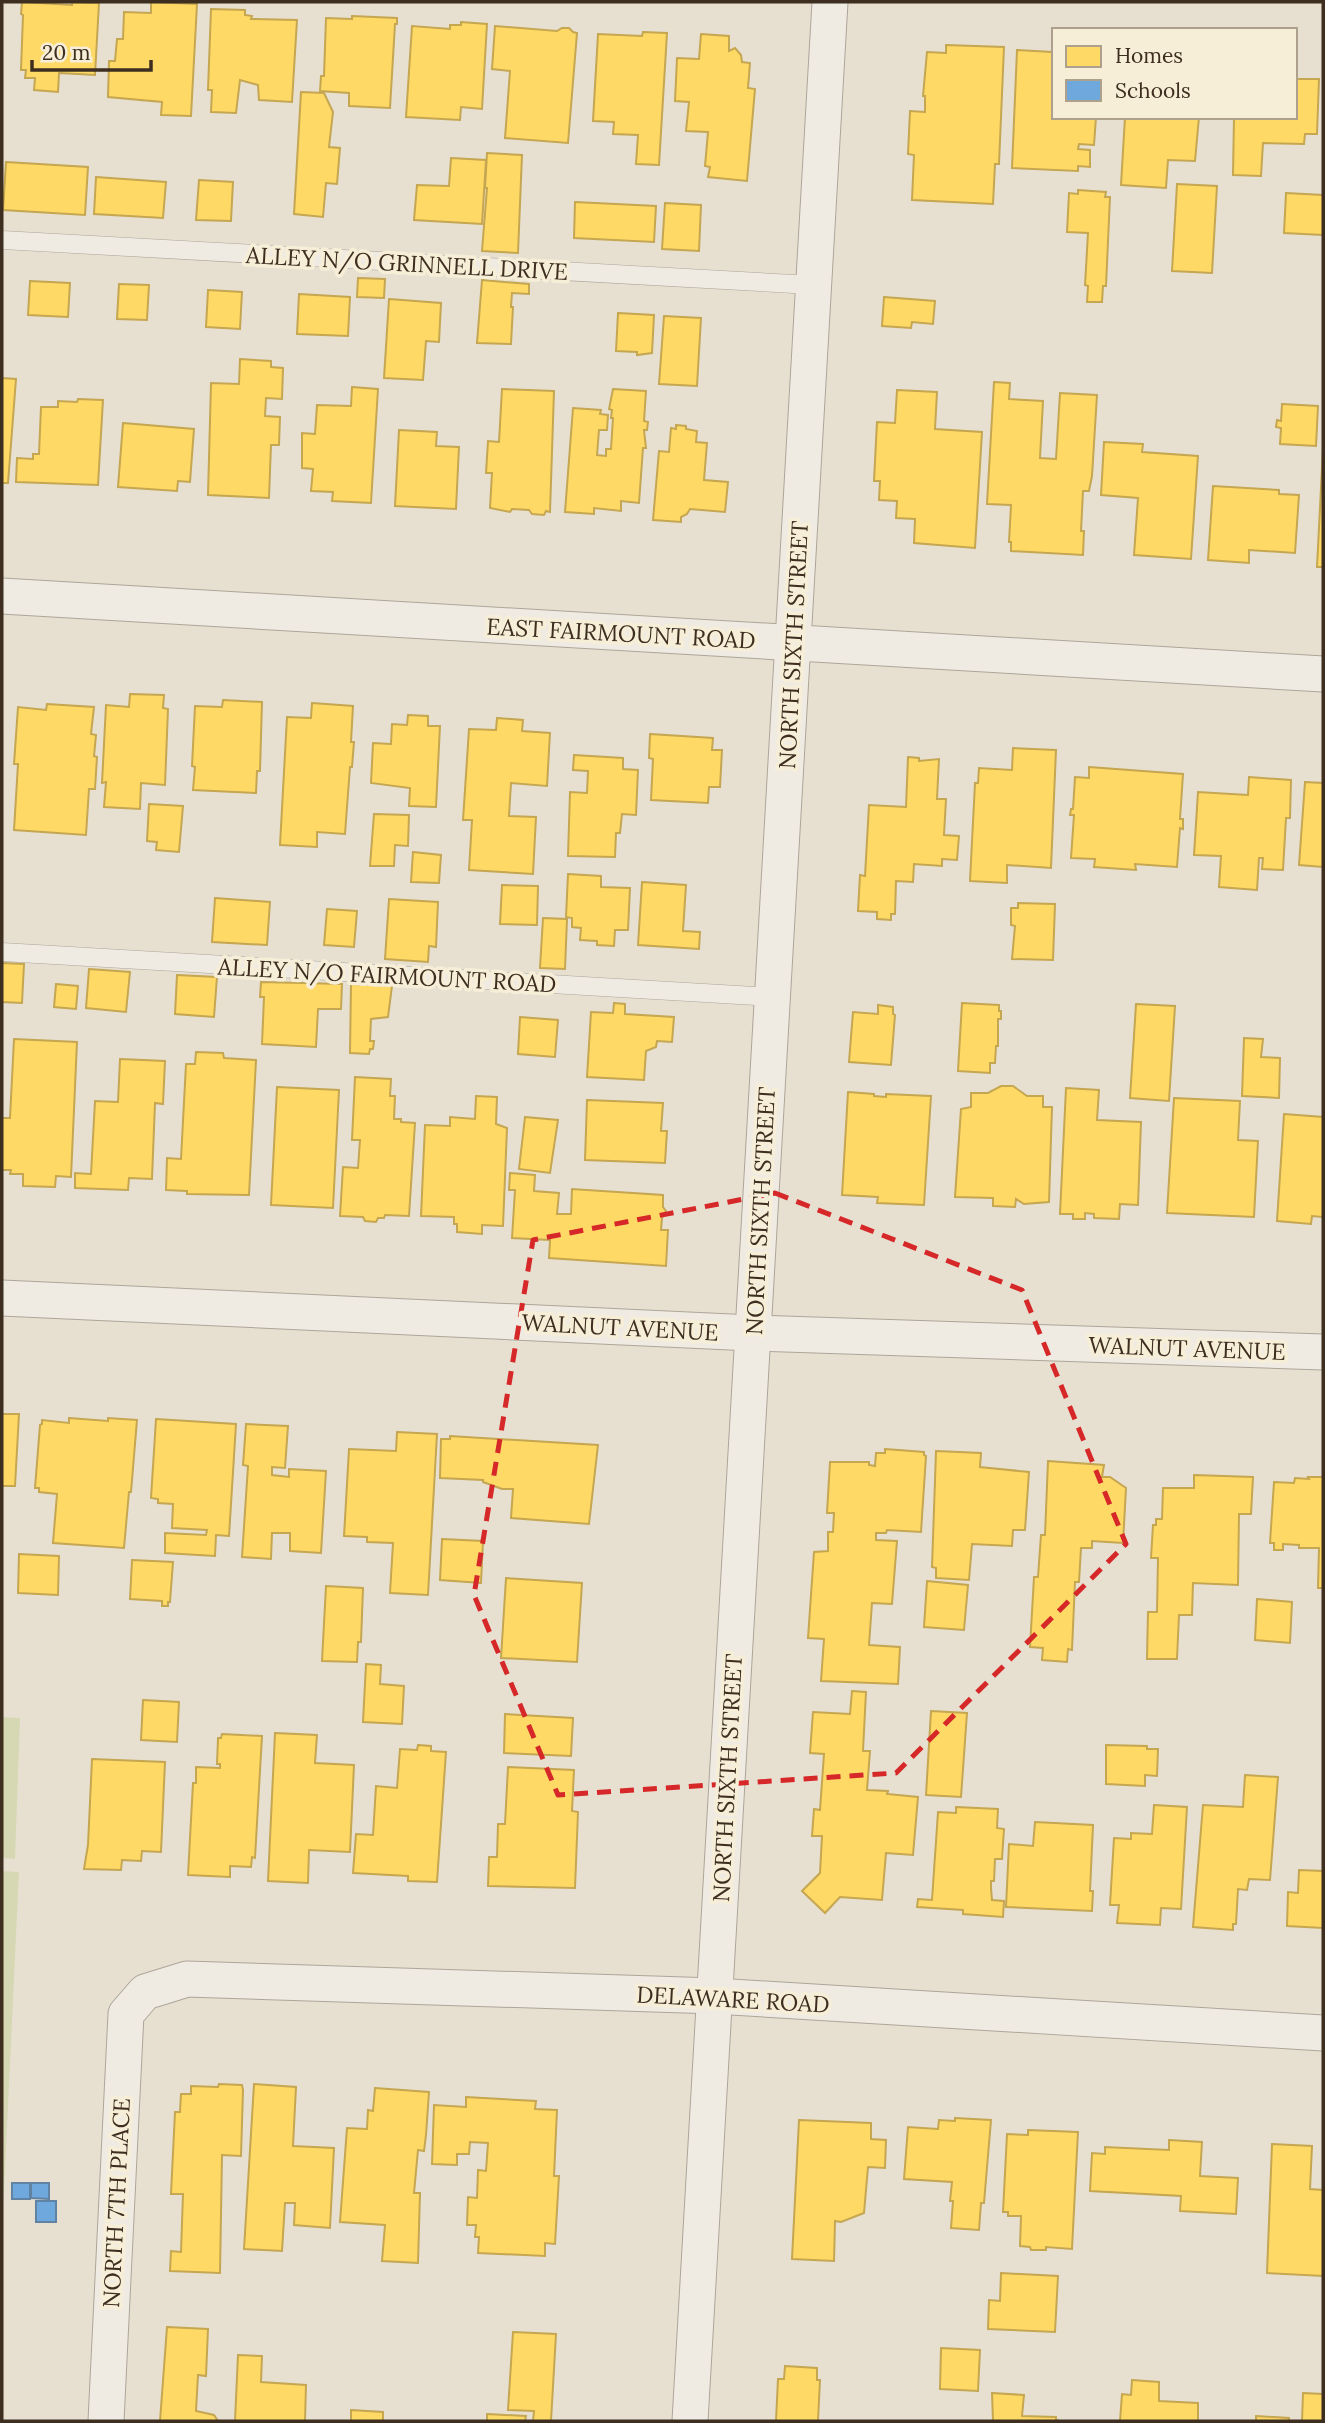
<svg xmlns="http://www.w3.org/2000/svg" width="1325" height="2423" viewBox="0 0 1325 2423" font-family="Lora,serif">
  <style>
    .green { fill: #d6d7b3 }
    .homes { fill: #ffd966; stroke: #c5a651; stroke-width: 2 }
    .schools { fill: #6fa8dc; stroke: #6083a4; stroke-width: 2 }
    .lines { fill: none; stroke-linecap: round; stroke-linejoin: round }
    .service-casing { stroke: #ada599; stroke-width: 19 }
    .minor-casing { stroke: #ada599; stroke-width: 37 }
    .service { stroke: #efebe3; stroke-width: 18 }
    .minor { stroke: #efebe3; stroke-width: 35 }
    .marked { fill: none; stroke: #d62828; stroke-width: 5; stroke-dasharray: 14 9; stroke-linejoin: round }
    .labels { text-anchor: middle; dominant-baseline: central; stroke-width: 7; stroke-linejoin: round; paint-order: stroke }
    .street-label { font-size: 23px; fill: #3d2e20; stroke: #f7eed8 }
  </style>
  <rect width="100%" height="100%" fill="#e7e0d1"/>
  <g class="green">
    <path d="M2,1717l18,1 -5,141 -13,-1z"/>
    <path d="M2,1871l17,1 -17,361z"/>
  </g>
  <g class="homes">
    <path d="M22,2l50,3v-3l27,1 -4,72 -36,-2 -1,19 -24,-2 1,-12h-10l1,-8h-5l2,-55 -2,-1z"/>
    <path d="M151,2l46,2 -6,112 -30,-1 1,-13 -54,-5 1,-36h6l2,-22h6l1,-27 27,1z"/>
    <path d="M211,9l34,1v5l7,1 -1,3 46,1 -5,82 -33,-2 -1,-15 -18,-5 -4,33 -25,-1 1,-22h-4z"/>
    <path d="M352,16l45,2v6h-2l-5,84 -41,-2v-13l-29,-2 1,-15h3l2,-58 26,1z"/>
    <path d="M461,22l26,2 -5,85 -21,-2 -1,13 -54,-3 6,-91 38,3v-4h11z"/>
    <path d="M495,26l62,5 5,-3h7l4,4 4,1 -9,110 -63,-5 5,-67 -18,-2z"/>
    <path d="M643,32l24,1 -8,132 -23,-1 2,-29 -25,-1 1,-12 -21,-1 5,-87 44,2z"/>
    <path d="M701,34l28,2v15l6,-3 6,7 1,7 8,1 -2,25 7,1 -8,92 -39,-4 2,-10 -5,-1 3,-34 -22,-1 3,-29 -14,-1 2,-43 22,1z"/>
    <path d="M946,45l58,2 -5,117h-4l-2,40 -81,-4 2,-45 -6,-1 2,-43 15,1v-16h-2l4,-44 19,1z"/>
    <path d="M1017,50l35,2 2,65h42l-2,28 -15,-1 -1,5 12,1v17l-12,-1v5l-66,-3z"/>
    <path d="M1295,79h24l-2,55h-12l-1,10 -41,-1 -2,33 -28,-1 1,-58h61z"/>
    <path d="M301,92l23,1 9,19 -4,35 11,1 -3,36 -11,-1 -3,34 -29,-3z"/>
    <path d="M1125,117h74l-4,44 -27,-1 -2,28 -45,-3z"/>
    <path d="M487,153l35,2 -4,98 -36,-2 5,-63h-2z"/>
    <path d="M451,158l35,2 -4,64 -68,-4 3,-35 32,1z"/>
    <path d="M6,162l82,5 -3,48 -82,-5z"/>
    <path d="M96,177l70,5 -3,36 -69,-4z"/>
    <path d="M199,180l34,2 -2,39 -35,-1z"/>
    <path d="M1177,184l40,2 -5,87 -40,-2z"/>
    <path d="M1078,190l28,2 -1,5h5l-4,89h-3l-1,16h-15l1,-16 -3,-1 3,-52 -21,-1 2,-39 9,1z"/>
    <path d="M1286,193l37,2v40l-39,-2z"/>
    <path d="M575,202l81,4 -2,36 -80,-4z"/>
    <path d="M665,203l36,2 -2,46 -37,-2z"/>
    <path d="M358,278l27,1 -1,19 -27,-1z"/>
    <path d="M482,280l47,4v10l-17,-1 -1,14h2l-2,37 -34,-1z"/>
    <path d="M30,281l40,2 -2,34 -40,-2z"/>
    <path d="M119,284l30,1 -2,35 -30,-1z"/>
    <path d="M208,290l34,2 -2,37 -34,-2z"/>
    <path d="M299,294l51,3 -2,39 -51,-2z"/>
    <path d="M884,297l51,4 -2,23 -21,-2 -1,6 -29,-2z"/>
    <path d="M389,299l52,4 -2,39 -13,-1 -3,39 -39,-2z"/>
    <path d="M618,313l36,2 -2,38 -15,2v-3l-21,-1z"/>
    <path d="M664,316l37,2 -4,68 -38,-2z"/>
    <path d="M240,359l31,2v6l12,1 -1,31 -16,-1 -1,18 15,1 -1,28h-8l-2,53 -61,-3 3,-112 28,1z"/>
    <path d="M2,378l14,1 -8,104h-6z"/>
    <path d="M994,382l16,1 -1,16 34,2 -3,57 16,1 4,-66 37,2 -5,81 -3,15h-6l-2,40h3l-1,24 -72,-4v-9h-2l2,-37 -24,-1z"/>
    <path d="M352,387l26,2 -7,114 -39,-2 1,-9 -22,-1 2,-22 -11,-1v-35l13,1 2,-29 34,1z"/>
    <path d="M502,389l52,2 -4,121 -4,-1 -2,4 -12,-1 -3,-4 -17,-1 -2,3 -20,-4 2,-35h-6l2,-32 11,1z"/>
    <path d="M613,389l33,2 -2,30 4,1 -1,8h-3l2,18h-3l-4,55 -18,-2v10l-27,-3v6l-29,-2 8,-104 28,2 -1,4 8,1 -1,15h-8l-2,25 9,1v-7h5l2,-31h-2l1,-8 -3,-1z"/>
    <path d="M897,390l40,2 -2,37 47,3 -7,116 -61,-5 1,-24 -19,-1 1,-17 -18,-1 1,-19h-6l3,-59 18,1z"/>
    <path d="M78,399l25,1 -5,85 -82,-3 1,-24 16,1v-5h6l2,-47h17v-6l19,1z"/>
    <path d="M1282,404l36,2 -2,40 -36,-2 1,-16 -5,-1 1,-7 4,1z"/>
    <path d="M123,423l71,6 -4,53 -12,-1 -1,10 -59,-4z"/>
    <path d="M676,425l10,1v3l11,2 -1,11 11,1 -3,37 24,2 -3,30 -35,-3 -3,5 -6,3v5l-28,-2 6,-69 10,1 2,-24 5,1z"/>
    <path d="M399,430l38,2 -1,14 23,1 -3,62 -61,-3z"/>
    <path d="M1104,442l39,2 -1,8 56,4 -7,103 -57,-4 4,-57 -37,-3z"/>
    <path d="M1323,448v119h-6z"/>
    <path d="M1213,486l66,4v4l20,1 -4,58 -46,-3v13l-41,-3z"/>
    <path d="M130,694l34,1 -1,13 5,1 -3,76 -24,-2 -1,26 -36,-2 2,-25 -4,1 4,-78 23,2z"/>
    <path d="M223,700l39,2 -2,69h-3l-1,22 -63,-3 2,-23 -3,-1 3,-60 27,1z"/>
    <path d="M312,703l41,3 -2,36h3l-2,25h-2l-5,67 -28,-2v15l-37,-2 7,-128 24,1z"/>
    <path d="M47,704l47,3 -3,27 5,1 -2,21 3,1 -2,32h-6l-3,46 -72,-5 4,-66h-4l4,-57 28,3z"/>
    <path d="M408,715l20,1v10h12l-4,81 -27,-1 1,-18 -39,-5 2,-40 18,1 1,-20 15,1z"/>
    <path d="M497,718l26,2 -1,11 28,2 -3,53 -36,-3 -2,33 27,1 -3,57 -64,-4 3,-50h-9l6,-91 27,1z"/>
    <path d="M650,734l63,4 -1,12h10l-2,37h-11l-1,16 -57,-3 2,-41 -4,-1z"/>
    <path d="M1013,748l43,2 -5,118 -44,-3v18l-37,-2 5,-98h3l1,-15 33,2z"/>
    <path d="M574,755l49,3v11l15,1 -2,45 -14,-1 -2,19h-4l-1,24 -47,-1 2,-64 17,1 1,-22 -15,-1z"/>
    <path d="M908,757l11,1v3l20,-2 -2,40h9l-2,36 15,1 -2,24 -15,-1v7l-28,-2 -1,18 -17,-1 -1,33h-4v6l-14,-1v-7l-19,-1 2,-36 5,1 4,-71 37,2z"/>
    <path d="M1089,767l94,7 -3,45h3v10l-3,-1 -3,39 -42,-3 1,6 -42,-3 1,-8 -24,-1 3,-43h-4l1,-6h2l2,-32 14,1z"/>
    <path d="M1249,777l42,3 -1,38h-4l-3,52 -21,-1 1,-11h-4l-2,32 -38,-3 2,-31 -27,-1 4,-63 50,3z"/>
    <path d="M1305,782l18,1v84l-24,-2z"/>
    <path d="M149,804l34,2 -4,46 -23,-2 1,-8 -10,-1z"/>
    <path d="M374,814l35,1 -1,31 -13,-1 -1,21h-24z"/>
    <path d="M413,852l28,3 -2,28 -28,-1z"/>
    <path d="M568,874l33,2v11l29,1 -2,42h-13l-1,16 -17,-1v-4l-17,-1 1,-12 -9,-1v-9l-6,-1z"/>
    <path d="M642,882l44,3 -3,46 17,1 -1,17 -61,-4z"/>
    <path d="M502,885l36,1 -1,39 -37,-1z"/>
    <path d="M215,898l55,4 -3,43 -55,-3z"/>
    <path d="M389,899l49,3 -2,45 -7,-1 -1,16 -43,-3z"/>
    <path d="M1018,903l37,1 -2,56 -41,-1 3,-33 -4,-1v-17h7z"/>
    <path d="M327,909l30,2 -3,36 -30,-2z"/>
    <path d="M543,918l24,1 -2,50 -25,-1z"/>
    <path d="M2,963l22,1 -2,39 -20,-1z"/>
    <path d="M89,969l41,3 -4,40 -40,-4z"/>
    <path d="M177,975l40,2 -3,40 -39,-3z"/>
    <path d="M261,982l81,2 -1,25h-23l-2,38 -54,-3 2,-47h-4z"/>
    <path d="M56,984l22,2 -2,23 -22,-2z"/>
    <path d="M351,984l41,2 -4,31 -17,2 -1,22h4l-1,8h-3l-1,5 -19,-1z"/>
    <path d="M614,1003l11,1v10l49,3 -2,25 -15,-1 -1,6 -10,4 -2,29 -57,-3 4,-65 22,1z"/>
    <path d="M962,1003l37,2v6h2v8h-3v27h-2l-1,17h-5v10l-32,-2z"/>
    <path d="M1136,1004l39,2 -6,95 -39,-3z"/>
    <path d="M878,1005l15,2v7l2,1 -4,50 -42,-3 4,-50 25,2z"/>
    <path d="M520,1017l38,3 -3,37 -37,-3z"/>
    <path d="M1244,1038l19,1 -2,18 19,1 -1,40 -37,-2z"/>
    <path d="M14,1039l63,3 -6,135 -15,-1 -1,11 -32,-1v-12h-13l1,-4h-9v-52h8z"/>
    <path d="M196,1052l27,1 1,5 32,2 -7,135 -62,-1v-3l-21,-1 1,-32 14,1 5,-95h9z"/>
    <path d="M120,1059l45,2 -2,43 -8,-1 -3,76 -23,-1 -1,12 -53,-2v-15l16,1 4,-73 23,1z"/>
    <path d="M355,1077l36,2 -1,17h5l-1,23h7v3l14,1 -6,93 -24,-1 -1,3h-6l-2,4 -11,-1 -2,-4 -23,-1 3,-49 15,1 2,-28h-8z"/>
    <path d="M1001,1086h12l14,10h16v11h9l-3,95 -25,2 -8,-5 -1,8 -22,-1v-8l-38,-1 6,-88 10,-2v-14h17z"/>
    <path d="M277,1087l62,3 -6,118 -62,-3z"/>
    <path d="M1066,1088l33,2 -2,30 44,2 -3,83 -18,-1 -1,15 -25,-1v-4l-9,-1v6h-12v-5h-13z"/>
    <path d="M848,1092l26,2v2l12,1v-3l45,2 -7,109 -47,-2 1,-6 -36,-2z"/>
    <path d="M476,1096l21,1 -1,27 11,4 -4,98 -21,-1v9l-25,-2v-8h-3v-7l-33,-1 4,-91 25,1v-9l25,2z"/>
    <path d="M1174,1098l66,3 -2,39 20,1 -4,76 -87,-4z"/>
    <path d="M587,1100l76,3 -2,28h6l-2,32 -80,-3z"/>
    <path d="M1284,1114l39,3v100l-11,-1 -1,8 -34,-3z"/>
    <path d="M525,1117l33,3 -8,53 -31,-4z"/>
    <path d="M510,1173l25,2 -1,16 25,2 -2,21h14l1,-25 91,6v12l3,4 -4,7 -1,12h7l-2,36 -117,-8 1,-18 -38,-2 3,-48h-6z"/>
    <path d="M2,1414h17l-4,72h-13z"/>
    <path d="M69,1418l39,3v-3l29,2 -6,72h-2l-5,56 -71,-5 4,-49 -18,-2v-4h-4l5,-63 2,-1v-4l27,3z"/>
    <path d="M156,1419l80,5 -7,112 -13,-1 -1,21 -50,-3v-20l41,2 1,-5 -35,-2 1,-24 -15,-1v-4l-7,-1z"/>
    <path d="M246,1424l42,2 -3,42 -13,-1v8l17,2v-8l37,2 -5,82 -31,-2v-18h-18l-1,26 -29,-2 6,-91 -5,-1z"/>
    <path d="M397,1432l40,2 -9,161 -38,-2 3,-50 -26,-1v-5l-23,-1 5,-87 47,2z"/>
    <path d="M450,1436l148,9 -9,79 -78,-6 2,-29h-11l-19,-7v-2l-43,-2 1,-39h9z"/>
    <path d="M885,1449l39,3v3l2,1 -5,76 -34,-2 -1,3h-10v7l21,1 -5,63 -20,-1 -3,42 31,2 -2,37 -77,-3 3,-42 -16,-1 6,-86 14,-1v-19h5l1,-19h-7l3,-51h39v3l6,1 1,-13h9z"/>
    <path d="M936,1451l45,2 -1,14 49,5 -4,58h-12l-1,16 -40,-2 -3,36 -33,-2v-10l-4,-1z"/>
    <path d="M1048,1461l56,4 -2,12h8l16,11 -3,55 -31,-2v7h-11l-2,34h-4l-3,68 -4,-1 -1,13 -25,-2 1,-12 -13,-1 4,-70h4l3,-42h4z"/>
    <path d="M1194,1475l59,2 -2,37h-12l-1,71 -45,-2 -1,32h-13l-2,44h-30l1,-47h9l1,-54h-7l2,-33h3v-6h6l1,-31h31z"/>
    <path d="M1308,1477h15v111h-5l1,-40h-20v-3l-16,-1v6h-9v-7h-4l4,-61 20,1 1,-5 14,1z"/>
    <path d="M442,1539l41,2 -2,42 -41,-3z"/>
    <path d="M19,1554l40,2 -1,39 -40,-2z"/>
    <path d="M132,1560l41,2 -3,40h-2v4h-6v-5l-32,-2z"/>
    <path d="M506,1578l76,5 -5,79 -76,-4z"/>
    <path d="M927,1581l41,4 -4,45 -40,-3z"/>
    <path d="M326,1586l37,2 -2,54h-3l-1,20 -35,-1z"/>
    <path d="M1257,1599l35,3 -2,41 -35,-3z"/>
    <path d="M366,1664l15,1 -1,19 24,2 -2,38 -39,-2z"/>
    <path d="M852,1691l14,1 -3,59h7l-3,39 21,1 -1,3 31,3 -5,58 -27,-2 -4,47 -42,-3 -15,16 -23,-22 18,-18 2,-37h-10l2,-27 6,1 4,-56 -14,-1 3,-41 37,2z"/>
    <path d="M143,1700l36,2 -2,40 -36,-2z"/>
    <path d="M931,1711l36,2 -6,84 -35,-2z"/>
    <path d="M505,1714l68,4 -2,38 -67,-3z"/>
    <path d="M275,1733l42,2 -2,28 39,2 -4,87 -41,-2 -1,33 -40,-2z"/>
    <path d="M222,1734l40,2 -7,122 -3,-1 -1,10 -21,-1v11l-42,-2 5,-92h3v-16l24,1v-4h-3l1,-26h3z"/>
    <path d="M418,1745l13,1v5l15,1 -9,130 -29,-1v-5l-55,-3 3,-39 17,1 3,-49 21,2 3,-39 17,1z"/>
    <path d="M1106,1745l41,1v3h11l-1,27 -12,-1v11l-39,-2z"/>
    <path d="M92,1759l73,3 -4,90 -19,-1 -1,10 -19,-1 -1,10 -37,-1 4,-24z"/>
    <path d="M508,1767l66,3 -2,41 6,1 -3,76 -87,-2 1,-29h8l1,-33h7z"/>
    <path d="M1245,1775l33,2 -8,103 -21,-1 -2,11 -9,-1 -2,35h-3v6l-40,-3 10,-122 40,2z"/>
    <path d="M1154,1805l33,2 -6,102 -20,-1 -1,17 -43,-2 2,-18h-9l4,-67 17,1v-6l21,1z"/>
    <path d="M956,1807l42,2 -1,19 7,1 -2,30h-7l-1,22h-3v7l1,12 12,1 -1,16 -40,-3v-4l-46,-3 1,-8 14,1 6,-88 18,1z"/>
    <path d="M1035,1822l58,3 -3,66h3l-1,20 -86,-4 3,-63 24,2z"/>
    <path d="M1299,1870l24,1v57l-36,-2 1,-34 10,1z"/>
    <path d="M219,2084l23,1 1,5 -2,66 -19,-1 -2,118 -50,-2 1,-20 10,1 2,-58h-12l4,-82h5l1,-18h10v-8l27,1z"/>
    <path d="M254,2084l42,3 -3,59 41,2 -4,80 -36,-3 1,-22h-10l-3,48 -38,-2z"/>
    <path d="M375,2088l54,4 -3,43 -2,16 -6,-1 -4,43h6l-2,70 -36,-2 3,-36 -45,-3 7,-94 20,1 1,-19 5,1z"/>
    <path d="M466,2097l70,4 -1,8 22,1 -3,66h5l-4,68 -10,-1v13l-67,-3 1,-16h-4l1,-12h-9l1,-28 9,1 1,-28 8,1 2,-28 -18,-1 -1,12h-12v11l-25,-1 2,-59 32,2z"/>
    <path d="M955,2118l36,2 -7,83h-3l-2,27 -28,-2 2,-27h-3l2,-19 -48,-3 4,-52 30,2 1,-9 16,1z"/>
    <path d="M799,2120l72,3v16l15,1 -1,28 -17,-1 -4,46 -23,9 -6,-1 -1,40 -42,-2z"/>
    <path d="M1028,2130l50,2 -6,117 -26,-2v3h-15l-1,-3 -10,-1 1,-30h-13v-4h-5l4,-78 21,1z"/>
    <path d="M1169,2140l33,2 -2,34 38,2 -2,36 -56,-3 1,-15 -91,-5 2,-38 13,1v-7l64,3z"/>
    <path d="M1272,2144l40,2 -2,43 13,1v86l-56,-3z"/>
    <path d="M1001,2273l57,3 -3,56 -67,-3 1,-29 11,1z"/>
    <path d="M167,2327l41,2 -2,47 -8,-1 -2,36 18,4 4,6h-58z"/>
    <path d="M513,2332l43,2 -5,87h-18l1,-10 -26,-1z"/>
    <path d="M941,2348l39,2 -2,41 -38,-2z"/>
    <path d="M238,2355l24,1 -1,26 45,3 -1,36h-70z"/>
    <path d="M785,2366l32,2v12h3l-2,41h-42l2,-42h6z"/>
    <path d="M1132,2380l27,2v19l39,2v18h-78l2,-27 9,1z"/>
    <path d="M992,2393l32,2 -2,21 34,1v3l4,1h-67z"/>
    <path d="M1303,2393l20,1v27h-21z"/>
    <path d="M351,2410l32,2v9h-32z"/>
    <path d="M487,2414l39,2 -1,5h-38z"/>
    <path d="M1256,2416l33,2v3h-33z"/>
  </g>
  <g class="schools">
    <rect x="12" y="2183" width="18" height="16"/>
    <path d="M31,2183h18v16l-18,-1z"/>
    <rect x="36" y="2201" width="20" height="21"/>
  </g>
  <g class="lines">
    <defs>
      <g id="service">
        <path d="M2,240l810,45"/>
        <path d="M2,952l770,45"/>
      </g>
      <g id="minor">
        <path d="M2,596l1321,78"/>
        <path d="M2,1298l750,35 571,19"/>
        <path d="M106,2421l20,-407 19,-22 42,-13 528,17 608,37"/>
        <path d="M690,2421l140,-2419"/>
      </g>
    </defs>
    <use href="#service" class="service-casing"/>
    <use href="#minor" class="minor-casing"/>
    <use href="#service" class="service"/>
    <use href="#minor" class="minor"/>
  </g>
  <path class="marked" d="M775,1193l247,97 104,254 -230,229 -338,22 -84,-200 59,-355z"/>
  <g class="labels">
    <g class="street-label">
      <text transform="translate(407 263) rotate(3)">ALLEY N/O GRINNELL DRIVE</text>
      <text transform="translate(621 633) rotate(3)">EAST FAIRMOUNT ROAD</text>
      <text transform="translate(793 645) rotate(-87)">NORTH SIXTH STREET</text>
      <text transform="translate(387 975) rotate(3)">ALLEY N/O FAIRMOUNT ROAD</text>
      <text transform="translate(760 1211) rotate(-87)">NORTH SIXTH STREET</text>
      <text transform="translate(620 1327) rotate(3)">WALNUT AVENUE</text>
      <text transform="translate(1187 1348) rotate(2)">WALNUT AVENUE</text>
      <text transform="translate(727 1778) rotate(-87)">NORTH SIXTH STREET</text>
      <text transform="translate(733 1999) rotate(3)">DELAWARE ROAD</text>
      <text transform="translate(116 2203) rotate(-87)">NORTH 7TH PLACE</text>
    </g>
  </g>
  <rect width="1325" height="2423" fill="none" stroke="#3d2e20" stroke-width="7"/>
  <rect x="1052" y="28" width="245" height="91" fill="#f7eed8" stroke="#ada18e" stroke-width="2"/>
  <rect x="1066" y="46" width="35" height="21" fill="#ffd966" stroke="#ada18e" stroke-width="2"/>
  <text x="1115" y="63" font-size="21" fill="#3d2e20">Homes</text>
  <rect x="1066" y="80" width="35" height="21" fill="#6fa8dc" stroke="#ada18e" stroke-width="2"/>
  <text x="1115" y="98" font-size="21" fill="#3d2e20">Schools</text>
  <path d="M32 60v10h119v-10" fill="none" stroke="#3d2e20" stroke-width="3.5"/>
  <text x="42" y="60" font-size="21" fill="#3d2e20" stroke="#f7eed8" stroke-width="5" paint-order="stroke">20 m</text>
</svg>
